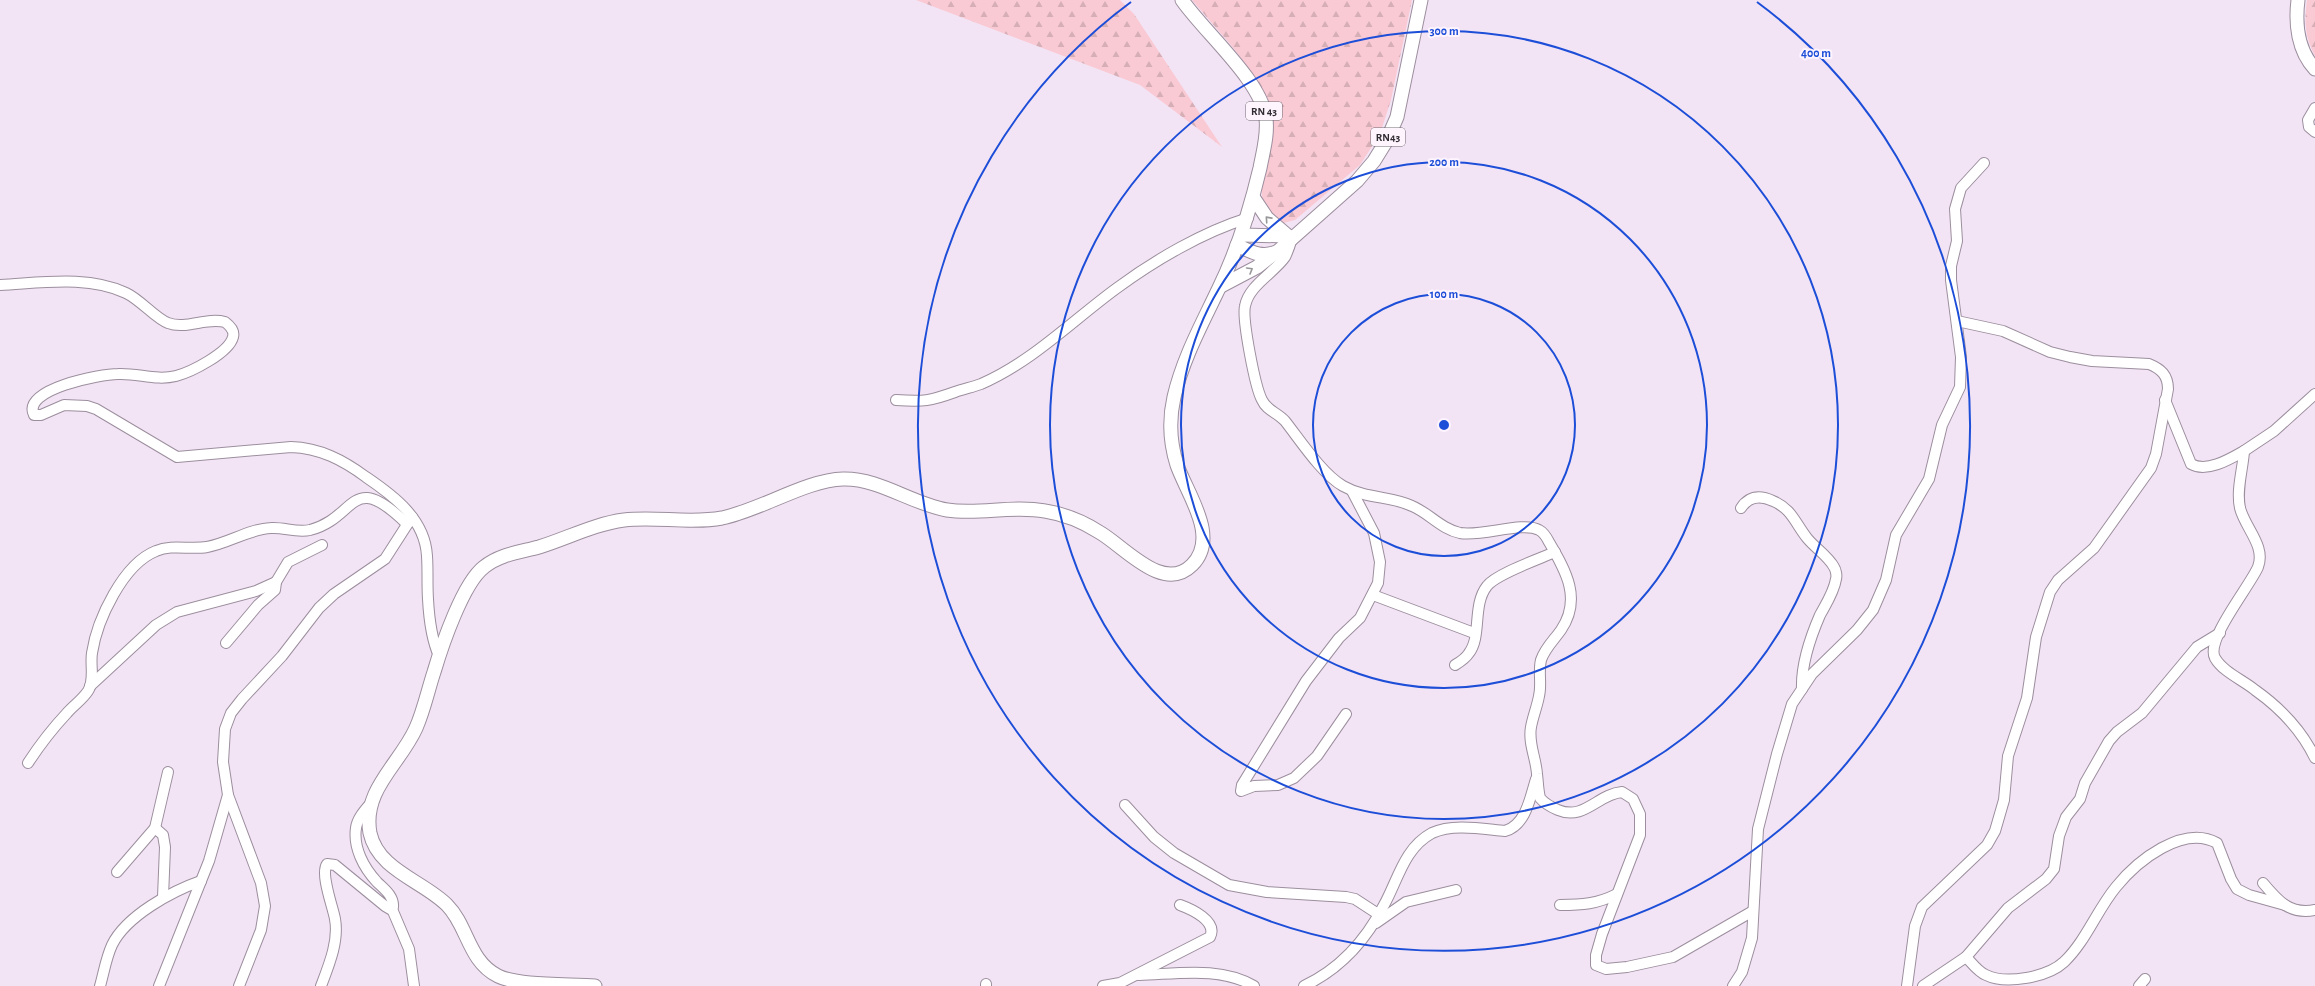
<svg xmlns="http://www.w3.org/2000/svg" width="2315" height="986" viewBox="0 0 2315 986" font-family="'Alegreya Sans',sans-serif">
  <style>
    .forest { fill: url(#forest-firs) }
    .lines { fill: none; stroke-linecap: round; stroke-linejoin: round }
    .minor-casing { stroke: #9c8e9e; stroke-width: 12 }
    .major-casing { stroke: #9c8e9e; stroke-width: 15 }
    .minor { stroke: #fff; stroke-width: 10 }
    .major { stroke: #fff; stroke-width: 13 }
    .oneway { stroke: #989699 }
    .ring { fill: none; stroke: #1d4ed8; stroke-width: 2 }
    .labels { text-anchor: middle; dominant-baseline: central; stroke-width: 4; stroke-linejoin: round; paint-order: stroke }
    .shield { fill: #fdf4fe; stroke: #6f6870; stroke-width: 1 }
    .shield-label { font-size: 11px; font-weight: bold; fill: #322c33 }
    .centre { fill: #1d4ed8; stroke: #fdf4fe; stroke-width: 2 }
    .ring-label { font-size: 12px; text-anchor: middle; font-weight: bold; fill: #1d4ed8; stroke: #fdf4fe; stroke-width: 4; stroke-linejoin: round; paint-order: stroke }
  </style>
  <defs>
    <pattern id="forest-firs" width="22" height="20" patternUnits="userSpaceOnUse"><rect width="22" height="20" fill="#f9cad4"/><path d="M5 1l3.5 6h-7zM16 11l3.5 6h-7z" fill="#d6aeb6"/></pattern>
  </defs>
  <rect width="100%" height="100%" fill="#f3e4f5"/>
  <g class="forest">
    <path d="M916,0h204l14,14 88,133 -82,-62z"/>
    <path d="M1192,0h220l-21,100 -11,34 -20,31 -65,55 -15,4c-41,-23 2,-78 -9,-113 -11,-38 -54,-81 -79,-111z"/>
    <path d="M2307,0h8v56c-10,-18 -11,-35 -8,-56z"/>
  </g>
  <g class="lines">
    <defs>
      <g id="minor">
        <path d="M2315,108l-7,12 1,7 6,5"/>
        <path d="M1292,238c-2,7 -4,13 -7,19 -11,16 -36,28 -40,49 -3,13 10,81 17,94 5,11 15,12 23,21 15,19 37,53 58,65 23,13 48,10 69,20 17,7 29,23 48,27 22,4 63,-12 79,-3 4,2 8,8 10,12 17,29 33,57 12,88 -7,10 -16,18 -20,30 -3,12 1,24 -2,36 -2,11 -6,20 -8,31 -3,16 5,31 6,47 1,8 1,16 3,24 5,6 11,9 18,12 26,11 40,-16 64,-18l11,7 7,15v21l-38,99 -6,21v10l10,4 21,-2 46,-10 80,-46"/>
        <path d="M0,285c41,-2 88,-10 126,8 15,7 30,26 42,30 18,7 38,-6 57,-1 4,3 10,8 8,15 -4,16 -42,35 -57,39 -20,5 -38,-3 -58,-2 -17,0 -97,15 -84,41h7l23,-10 23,1 9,3 81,48 114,-10c29,1 52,13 75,30 28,19 59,42 61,79 1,14 0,29 1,43 1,19 3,39 11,57"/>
        <path d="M896,400c28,2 34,1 59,-8 8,-3 18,-5 26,-8 51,-22 92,-64 136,-96 38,-28 86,-56 131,-70"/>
        <path d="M2165,400l26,64c16,9 39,-5 53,-13 -1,18 -8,39 -4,57 5,20 26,38 18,59 -8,19 -53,73 -43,91 8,14 28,22 40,32 24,17 47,41 60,68"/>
        <path d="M2244,451l30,-20 41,-37"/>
        <path d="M1741,508c8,-12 19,-13 32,-7 19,8 22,22 34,37 8,10 21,18 27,29 2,3 3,9 2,12 -2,13 -10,25 -16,36 -10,23 -19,49 -18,74"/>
        <path d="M1373,595l101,38"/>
        <path d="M2220,633l-23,14 -55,66 -25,19 -8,9 -24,42 -5,16 -14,18 -7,19 -5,33 -8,10 -38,29 -42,49c5,5 12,15 20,18 20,10 62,2 78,-13 22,-21 33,-52 52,-75 21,-26 67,-63 101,-44l14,36 6,10 12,6 36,10"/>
        <path d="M226,643l32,-38 17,-15 1,-8 12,-20 34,-17"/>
        <path d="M1455,665c5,-3 11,-7 14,-12 13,-17 3,-48 18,-67 9,-12 52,-27 68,-34"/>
        <path d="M90,686l66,-61 21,-13 79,-21 20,-9"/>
        <path d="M1346,714l-29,42 -23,22 -16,7 -24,1 -13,5 1,-6 64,-104 33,-43 21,-20 18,-35 2,-21 -6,-29 -22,-42"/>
        <path d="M28,763c11,-17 24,-34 39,-50 6,-7 15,-13 21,-22 7,-11 2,-26 4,-38 5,-33 31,-89 64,-102 16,-7 34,-1 51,-4 22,-4 42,-18 64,-19 13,-1 25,5 39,2 47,-12 40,-62 97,-6"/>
        <path d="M1125,805l29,32 20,16 55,32 38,7 79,5 9,2 23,15"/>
        <path d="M155,828l8,7 2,12 -2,50"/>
        <path d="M117,872l38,-44 13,-56"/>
        <path d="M2263,883c15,18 27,32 52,27"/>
        <path d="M1560,905c22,0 37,-1 57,-11"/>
        <path d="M392,909l17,40 5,37"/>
        <path d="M1376,923l30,-21 50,-12"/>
        <path d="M1139,975c38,-1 81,-9 115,11"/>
        <path d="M986,984v2"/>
        <path d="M100,986c4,-14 6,-28 12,-41 14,-29 60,-54 89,-64"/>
        <path d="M159,986l50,-125 19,-66"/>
        <path d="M239,986l22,-56 4,-24 -4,-23 -33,-88 -5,-33 2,-33 6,-16 11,-14 40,-43 37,-48 15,-14 51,-35 27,-42"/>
        <path d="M321,986c8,-21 18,-45 14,-67 -2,-12 -15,-45 -8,-55l8,1 50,41 5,3 3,-2c1,-11 -9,-18 -16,-25 -13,-14 -24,-34 -21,-54 1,-9 8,-17 14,-24"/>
        <path d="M1103,986l17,-3 90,-46c8,-16 -19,-28 -30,-32"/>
        <path d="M1304,986c36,-17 62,-46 80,-81 14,-25 20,-57 48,-72 21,-10 51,-4 73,-2 21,-6 25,-33 31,-52"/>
        <path d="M1733,986l9,-14 10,-34 6,-109 19,-75 15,-50 20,-30 45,-44 16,-20 13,-30 10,-45 33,-56 13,-54 18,-38 1,-30 -10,-77v-14l6,-25 -2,-32 6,-21 23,-25"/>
        <path d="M1907,986l8,-60 7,-19 65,-62 8,-14 9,-31 4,-44 19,-58 9,-61 14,-45 8,-12 36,-32 57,-80 5,-14 12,-65c0,-14 -7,-20 -19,-25l-57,-3 -22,-4 -20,-5 -47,-21 -46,-10"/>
        <path d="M1923,986l43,-29"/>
        <path d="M2139,986l6,-7"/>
      </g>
      <g id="major">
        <path d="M2298,0c-3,24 0,51 17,69"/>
        <path d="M1253,197l14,21 21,18"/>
        <path d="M1242,235l46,1 4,2"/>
        <path d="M1237,245c14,7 26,14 41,6l79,-70 17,-20 13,-21 10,-23 24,-117"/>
        <path d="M1221,286l36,-19 18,-14"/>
        <path d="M595,986c-25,-2 -77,0 -97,-10 -30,-15 -30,-50 -51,-71 -24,-24 -69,-35 -77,-72 -8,-43 30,-69 46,-105 8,-18 12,-38 18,-56 8,-27 29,-89 50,-105 16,-13 37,-15 55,-20 29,-9 55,-23 85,-27 32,-4 65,4 98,-2 39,-8 84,-38 121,-39 36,-1 69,25 104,31 32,5 65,-5 98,1 19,3 37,10 54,21 25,14 64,62 93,33 28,-28 -5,-71 -15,-100 -7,-22 -8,-46 -3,-68 9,-39 28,-73 45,-109 19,-39 31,-78 41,-120 3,-16 8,-33 6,-49 -4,-38 -61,-86 -84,-119"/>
      </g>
    </defs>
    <use href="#minor" class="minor-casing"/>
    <use href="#major" class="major-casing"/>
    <use href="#minor" class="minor"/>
    <use href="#major" class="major"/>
  </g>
  <defs><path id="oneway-chevron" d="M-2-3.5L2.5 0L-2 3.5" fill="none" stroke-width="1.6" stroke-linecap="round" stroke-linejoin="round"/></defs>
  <g class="oneway">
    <use href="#oneway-chevron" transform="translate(1268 219) rotate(-132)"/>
    <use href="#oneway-chevron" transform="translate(1250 270) rotate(-30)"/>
  </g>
  <g class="ring">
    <circle cx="1444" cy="425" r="131"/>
    <circle cx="1444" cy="425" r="263"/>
    <circle cx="1444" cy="425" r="394"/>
    <path d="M1757 2A526 526 0 1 1 1131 2"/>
  </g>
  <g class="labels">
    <g class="shield">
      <rect x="1246" y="102" width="36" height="18" rx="3"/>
      <rect x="1371" y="128" width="34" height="18" rx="3"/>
    </g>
    <g class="shield-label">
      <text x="1264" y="111">RN 43</text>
      <text x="1388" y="137">RN43</text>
    </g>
  </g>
  <circle cx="1444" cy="425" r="6" class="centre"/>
  <g class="ring-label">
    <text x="1444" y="35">300 m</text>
    <text x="1816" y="57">400 m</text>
    <text x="1444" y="166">200 m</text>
    <text x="1444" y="298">100 m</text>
  </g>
</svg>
